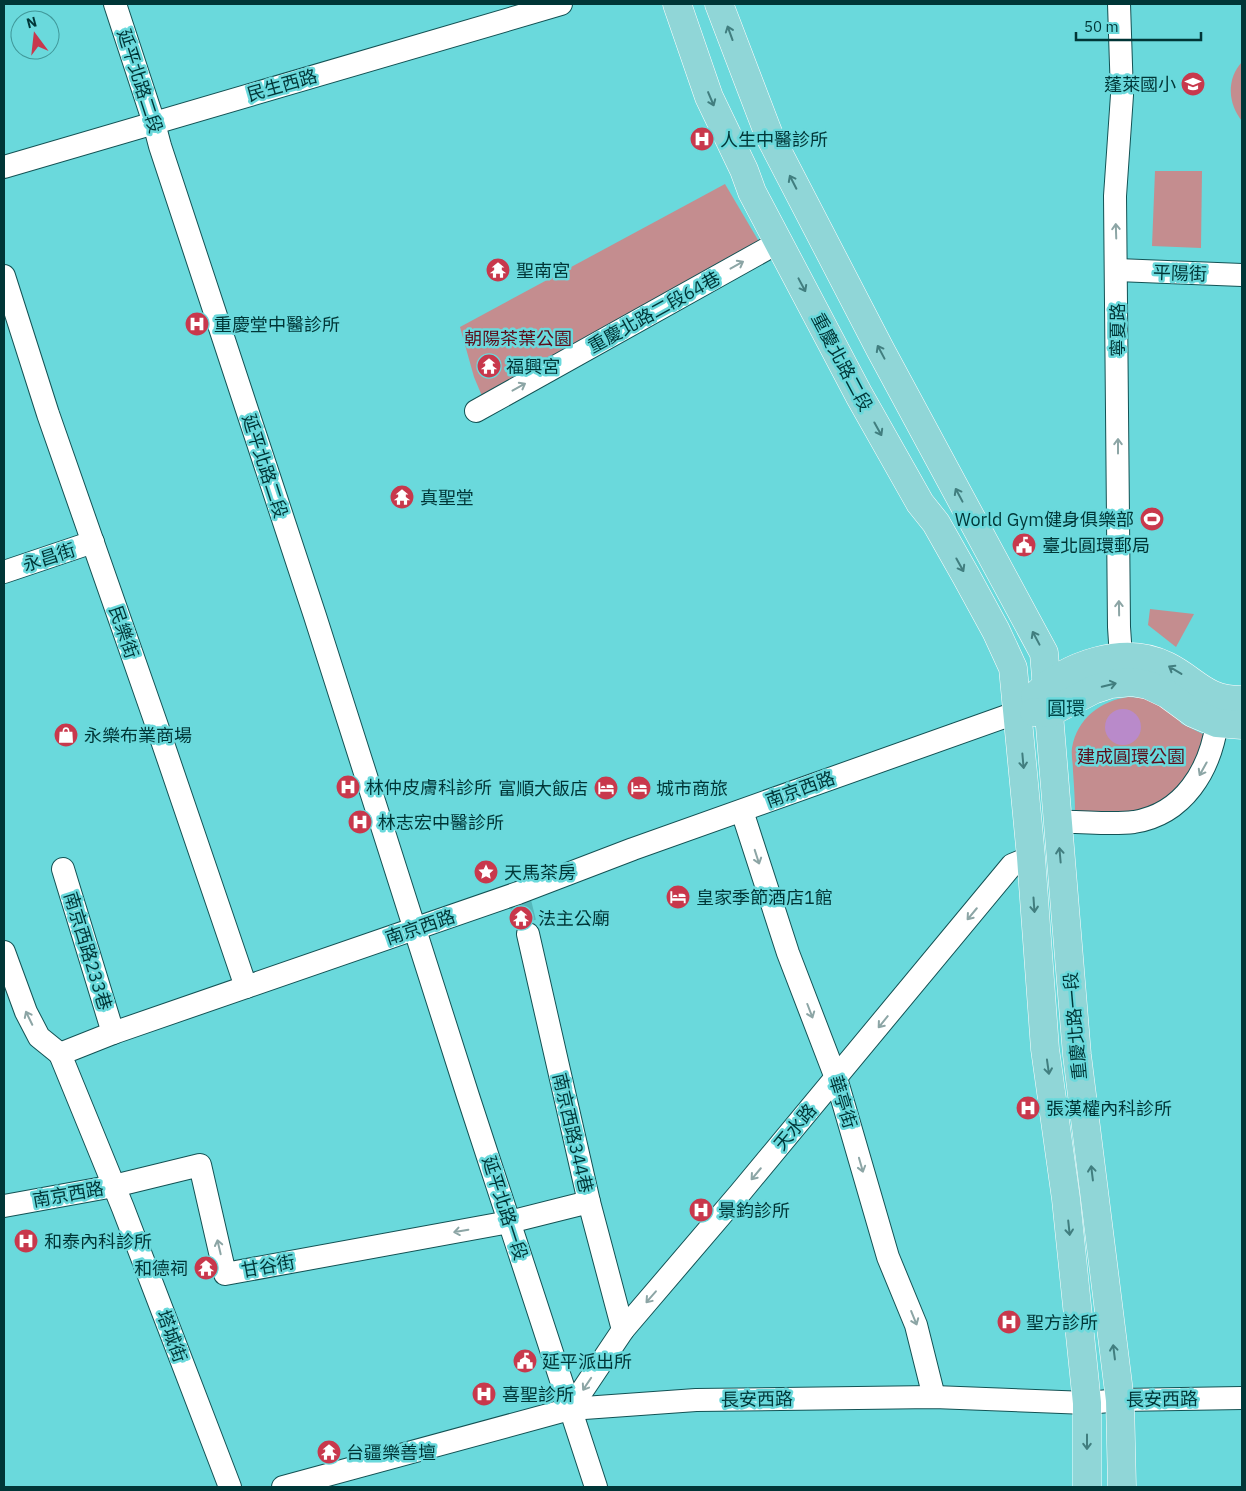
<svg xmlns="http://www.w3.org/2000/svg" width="1246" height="1491" viewBox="0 0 1246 1491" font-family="'IBM Plex Sans','Noto Sans TC',sans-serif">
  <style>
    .green { fill: #c48d8f }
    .water { fill: #b98aca }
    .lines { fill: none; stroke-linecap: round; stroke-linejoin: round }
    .minor-tunnel { stroke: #55b8bb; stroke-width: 22; stroke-dasharray: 22 11; stroke-linecap: butt }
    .minor-casing { stroke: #135254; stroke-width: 24 }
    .major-casing { stroke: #fff; stroke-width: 29 }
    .minor { stroke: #fff; stroke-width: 22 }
    .major { stroke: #90d6d7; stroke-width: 28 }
    .oneway { stroke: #417e7f }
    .oneway2 { stroke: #8ca5a5 }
    .labels { text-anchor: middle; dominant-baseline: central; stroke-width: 5; stroke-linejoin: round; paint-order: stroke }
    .street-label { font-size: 18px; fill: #003637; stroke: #6ad9dc }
    .poi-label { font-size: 18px; fill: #003637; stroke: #6ad9dc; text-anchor: start }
    .park-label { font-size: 18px; fill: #5b0f1c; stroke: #6ad9dc }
    .neighbourhood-label { font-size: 19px; fill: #004648; stroke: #6ad9dc }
  </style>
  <rect width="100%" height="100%" fill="#6ad9dc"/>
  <g class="green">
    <path d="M1242,62v59c-14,-17 -16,-42 0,-59z"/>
    <path d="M1155,171h47l-1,77 -49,-2z"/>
    <path d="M725,184l36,61 -279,151 -8,-19 -14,-50z"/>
    <path d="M1150,609l44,5 -18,33 -28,-22z"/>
    <path d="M1128,697l13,1 14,4 18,12 9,10 25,12 -16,42 -44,34 -72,2c0,-14 -1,-29 -2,-43 0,-8 -2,-16 -1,-23 5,-30 29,-47 56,-51z"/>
  </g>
  <circle class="water" cx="1123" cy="727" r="18"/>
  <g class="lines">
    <path class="minor-tunnel" d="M520,901l8,33"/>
    <defs>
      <g id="minor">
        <path d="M115,4l39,119 6,23 155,470 153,480 128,391"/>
        <path d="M1119,4l3,91 -7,101 4,431 2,30"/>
        <path d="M4,167l557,-163"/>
        <path d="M1117,270l125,5"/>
        <path d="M4,276l44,138 108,309 90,264"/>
        <path d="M476,411l303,-169"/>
        <path d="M4,572l89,-30"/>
        <path d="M742,811l46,142 48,125 52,179 28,68 18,72"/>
        <path d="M1057,822c25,-1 52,3 77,0 50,-8 76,-52 83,-99"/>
        <path d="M63,869l50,164"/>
        <path d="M528,934l61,268 34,128"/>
        <path d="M4,952l22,60 13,25 21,17"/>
        <path d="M4,1206l110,-20 86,-21 25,109 284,-52 80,-20"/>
        <path d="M570,1409l53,-79 117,-137 272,-328 19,-8"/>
        <path d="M230,1487l-107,-279 -63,-154 53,-21 405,-140 115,-44 385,-137"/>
        <path d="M283,1487l287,-78 126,-9 238,-3 153,6 33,-3 122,-2"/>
      </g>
      <g id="major">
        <path d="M677,4l32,93 35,73 8,22 107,203 61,108 16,20 30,53 30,55 17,37 18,189 14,192 21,150 21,204v84"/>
        <path d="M719,4l50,131 111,214 164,304 33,402 43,345 2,87"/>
        <path d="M1035,696c32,-31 89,-52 132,-30 30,15 37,34 75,34"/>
        <path d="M1034,712l15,1 44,-23 18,-6 21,-2 16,3 19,9 26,19 24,10 25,2"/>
      </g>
    </defs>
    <use href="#minor" class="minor-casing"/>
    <use href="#major" class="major-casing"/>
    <use href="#minor" class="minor"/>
    <use href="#major" class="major"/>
  </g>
  <defs><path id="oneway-shaft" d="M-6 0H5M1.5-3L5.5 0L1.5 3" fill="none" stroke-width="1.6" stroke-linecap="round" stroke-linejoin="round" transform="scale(1.25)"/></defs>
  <g class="oneway">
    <use href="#oneway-shaft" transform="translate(730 33) rotate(-110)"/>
    <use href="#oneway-shaft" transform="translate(711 99) rotate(67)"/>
    <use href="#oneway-shaft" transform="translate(793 182) rotate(-117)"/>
    <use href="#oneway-shaft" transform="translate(802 285) rotate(62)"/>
    <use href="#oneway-shaft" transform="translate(881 352) rotate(-118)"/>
    <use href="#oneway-shaft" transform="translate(878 429) rotate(61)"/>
    <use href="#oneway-shaft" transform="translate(959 495) rotate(-118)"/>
    <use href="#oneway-shaft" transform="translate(960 565) rotate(61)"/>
    <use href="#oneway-shaft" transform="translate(1036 638) rotate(-118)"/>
    <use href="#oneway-shaft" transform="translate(1175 670) rotate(-149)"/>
    <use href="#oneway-shaft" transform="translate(1109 685) rotate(-14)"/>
    <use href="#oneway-shaft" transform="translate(1023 761) rotate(85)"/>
    <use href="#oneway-shaft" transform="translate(1060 855) rotate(-95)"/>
    <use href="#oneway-shaft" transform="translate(1034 905) rotate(86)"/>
    <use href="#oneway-shaft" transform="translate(1048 1067) rotate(82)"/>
    <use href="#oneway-shaft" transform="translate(1092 1173) rotate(-97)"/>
    <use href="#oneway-shaft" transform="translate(1069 1228) rotate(84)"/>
    <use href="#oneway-shaft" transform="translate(1114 1352) rotate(-97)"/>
    <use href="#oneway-shaft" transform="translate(1087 1442) rotate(90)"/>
  </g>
  <g class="oneway2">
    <use href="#oneway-shaft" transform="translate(1116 231) rotate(-92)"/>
    <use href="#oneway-shaft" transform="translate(737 265) rotate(-29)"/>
    <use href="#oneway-shaft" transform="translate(519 387) rotate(-29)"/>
    <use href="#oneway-shaft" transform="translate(1118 446) rotate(-90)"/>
    <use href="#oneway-shaft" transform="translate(1119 608) rotate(-91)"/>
    <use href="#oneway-shaft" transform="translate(1203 769) rotate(119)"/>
    <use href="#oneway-shaft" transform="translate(757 857) rotate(72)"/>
    <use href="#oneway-shaft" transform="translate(972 914) rotate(130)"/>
    <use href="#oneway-shaft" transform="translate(810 1011) rotate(69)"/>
    <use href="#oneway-shaft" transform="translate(29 1018) rotate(-116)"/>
    <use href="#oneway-shaft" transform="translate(883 1022) rotate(129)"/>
    <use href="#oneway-shaft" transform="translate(861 1165) rotate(74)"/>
    <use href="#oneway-shaft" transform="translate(756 1174) rotate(130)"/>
    <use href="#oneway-shaft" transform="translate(461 1231) rotate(170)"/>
    <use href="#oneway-shaft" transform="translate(219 1247) rotate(-103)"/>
    <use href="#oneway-shaft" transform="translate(651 1297) rotate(131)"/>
    <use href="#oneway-shaft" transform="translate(914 1318) rotate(68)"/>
    <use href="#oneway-shaft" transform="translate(587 1384) rotate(124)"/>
  </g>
  <defs>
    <symbol id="school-disc" viewBox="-11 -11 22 22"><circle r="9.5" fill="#c8384c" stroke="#6ad9dc"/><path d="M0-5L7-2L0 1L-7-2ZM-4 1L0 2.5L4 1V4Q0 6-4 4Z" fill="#fff"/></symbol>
    <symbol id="hospital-disc" viewBox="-11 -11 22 22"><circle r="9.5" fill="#c8384c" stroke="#6ad9dc"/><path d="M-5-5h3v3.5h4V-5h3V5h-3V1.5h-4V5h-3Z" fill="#fff"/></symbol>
    <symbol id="temple-disc" viewBox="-11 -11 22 22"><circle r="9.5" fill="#c8384c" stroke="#6ad9dc"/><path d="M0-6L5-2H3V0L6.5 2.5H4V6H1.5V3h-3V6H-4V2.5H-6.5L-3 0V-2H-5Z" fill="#fff"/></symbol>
    <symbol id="stadium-disc" viewBox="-11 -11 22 22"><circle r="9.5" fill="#c8384c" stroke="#6ad9dc"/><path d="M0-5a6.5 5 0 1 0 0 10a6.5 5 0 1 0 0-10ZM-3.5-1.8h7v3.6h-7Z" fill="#fff"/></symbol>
    <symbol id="civic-disc" viewBox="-11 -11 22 22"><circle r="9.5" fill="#c8384c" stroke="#6ad9dc"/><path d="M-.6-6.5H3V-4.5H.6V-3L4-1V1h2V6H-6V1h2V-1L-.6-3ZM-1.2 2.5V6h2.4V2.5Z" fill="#fff"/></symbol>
    <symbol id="shop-disc" viewBox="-11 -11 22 22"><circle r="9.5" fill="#c8384c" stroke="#6ad9dc"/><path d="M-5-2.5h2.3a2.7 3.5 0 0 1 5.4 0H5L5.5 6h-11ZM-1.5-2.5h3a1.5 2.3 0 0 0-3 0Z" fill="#fff"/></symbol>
    <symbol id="hotel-disc" viewBox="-11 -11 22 22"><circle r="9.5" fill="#c8384c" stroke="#6ad9dc"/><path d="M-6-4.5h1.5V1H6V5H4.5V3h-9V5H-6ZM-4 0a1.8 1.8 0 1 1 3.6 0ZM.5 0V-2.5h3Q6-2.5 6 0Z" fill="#fff"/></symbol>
    <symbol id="sight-disc" viewBox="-11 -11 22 22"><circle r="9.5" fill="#c8384c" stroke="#6ad9dc"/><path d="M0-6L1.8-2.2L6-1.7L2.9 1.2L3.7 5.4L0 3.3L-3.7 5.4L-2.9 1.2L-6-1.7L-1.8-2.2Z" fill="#fff"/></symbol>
  </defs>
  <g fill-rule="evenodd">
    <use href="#school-disc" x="1179" y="70" width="28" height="28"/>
    <use href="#hospital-disc" x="688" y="125" width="28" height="28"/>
    <use href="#temple-disc" x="484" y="256" width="28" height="28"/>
    <use href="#hospital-disc" x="183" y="310" width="28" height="28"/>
    <use href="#temple-disc" x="475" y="352" width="28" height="28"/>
    <use href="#temple-disc" x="388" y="483" width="28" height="28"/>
    <use href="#stadium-disc" x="1138" y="505" width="28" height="28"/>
    <use href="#civic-disc" x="1010" y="531" width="28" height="28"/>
    <use href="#shop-disc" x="52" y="721" width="28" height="28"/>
    <use href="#hospital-disc" x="334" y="773" width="28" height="28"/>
    <use href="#hotel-disc" x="592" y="774" width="28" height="28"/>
    <use href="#hotel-disc" x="625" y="774" width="28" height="28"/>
    <use href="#hospital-disc" x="346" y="808" width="28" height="28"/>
    <use href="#sight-disc" x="472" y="858" width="28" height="28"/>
    <use href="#hotel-disc" x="664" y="883" width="28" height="28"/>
    <use href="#temple-disc" x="507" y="904" width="28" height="28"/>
    <use href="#hospital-disc" x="1014" y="1094" width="28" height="28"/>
    <use href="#hospital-disc" x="687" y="1196" width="28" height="28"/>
    <use href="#hospital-disc" x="12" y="1227" width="28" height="28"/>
    <use href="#temple-disc" x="192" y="1254" width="28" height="28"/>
    <use href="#hospital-disc" x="995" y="1308" width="28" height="28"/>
    <use href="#civic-disc" x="511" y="1347" width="28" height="28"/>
    <use href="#hospital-disc" x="470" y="1380" width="28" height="28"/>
    <use href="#temple-disc" x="315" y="1438" width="28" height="28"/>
  </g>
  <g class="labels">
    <g class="street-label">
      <text transform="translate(140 81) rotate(72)">延平北路二段</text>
      <text transform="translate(282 85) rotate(-16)">民生西路</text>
      <text transform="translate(1180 273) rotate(2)">平陽街</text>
      <text transform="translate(654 312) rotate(-29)">重慶北路二段64巷</text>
      <text transform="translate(1117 330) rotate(-90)">寧夏路</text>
      <text transform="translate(842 362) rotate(62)">重慶北路二段</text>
      <text transform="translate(265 466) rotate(72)">延平北路二段</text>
      <text transform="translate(49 557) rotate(-18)">永昌街</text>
      <text transform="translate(124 632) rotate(71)">民樂街</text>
      <text transform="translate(800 789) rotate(-20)">南京西路</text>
      <text transform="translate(420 927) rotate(-19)">南京西路</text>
      <text transform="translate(88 951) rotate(73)">南京西路233巷</text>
      <text transform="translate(1075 1026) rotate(-95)">重慶北路一段</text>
      <text transform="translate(843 1102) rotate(73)">華亭街</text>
      <text transform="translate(795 1127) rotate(-50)">天水路</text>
      <text transform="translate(573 1133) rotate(77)">南京西路344巷</text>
      <text transform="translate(68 1194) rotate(-10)">南京西路</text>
      <text transform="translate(505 1208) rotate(72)">延平北路一段</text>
      <text transform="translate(268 1266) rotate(-10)">甘谷街</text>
      <text transform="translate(172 1336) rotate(70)">塔城街</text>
      <text transform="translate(757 1399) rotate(-1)">長安西路</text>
      <text transform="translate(1162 1399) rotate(-1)">長安西路</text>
    </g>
    <g class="poi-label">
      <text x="1176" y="84" text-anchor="end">蓬萊國小</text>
      <text x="720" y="139">人生中醫診所</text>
      <text x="516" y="270">聖南宮</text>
      <text x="214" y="324">重慶堂中醫診所</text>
      <text x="506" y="366">福興宮</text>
      <text x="420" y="497">真聖堂</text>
      <text x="1134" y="519" text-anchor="end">World Gym健身俱樂部</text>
      <text x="1042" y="545">臺北圓環郵局</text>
      <text x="84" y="735">永樂布業商場</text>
      <text x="366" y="787">林仲皮膚科診所</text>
      <text x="588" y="788" text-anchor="end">富順大飯店</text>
      <text x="656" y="788">城市商旅</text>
      <text x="378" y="822">林志宏中醫診所</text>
      <text x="504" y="872">天馬茶房</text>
      <text x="696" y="897">皇家季節酒店1館</text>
      <text x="538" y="918">法主公廟</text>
      <text x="1046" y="1108">張漢權內科診所</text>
      <text x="718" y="1210">景鈞診所</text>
      <text x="44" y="1241">和泰內科診所</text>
      <text x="188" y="1268" text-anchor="end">和德祠</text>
      <text x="1026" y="1322">聖方診所</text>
      <text x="542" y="1361">延平派出所</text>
      <text x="502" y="1394">喜聖診所</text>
      <text x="346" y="1452">台疆樂善壇</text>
    </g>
    <g class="park-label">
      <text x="518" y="338">朝陽茶葉公園</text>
      <text x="1131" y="756">建成圓環公園</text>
    </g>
    <g class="neighbourhood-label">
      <text x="1066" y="708">圓環</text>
    </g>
  </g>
  <rect width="1246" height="1491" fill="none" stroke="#003637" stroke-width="10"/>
  <g transform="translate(35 35) rotate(345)"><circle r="24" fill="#6ad9dc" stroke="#40989a"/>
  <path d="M0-4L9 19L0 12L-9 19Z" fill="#c8384c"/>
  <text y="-8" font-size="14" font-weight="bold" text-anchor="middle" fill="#003637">N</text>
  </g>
  <path d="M1076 32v8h125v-8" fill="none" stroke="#003637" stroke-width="2.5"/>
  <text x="1084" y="32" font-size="15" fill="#003637" stroke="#6ad9dc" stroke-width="4" paint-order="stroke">50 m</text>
</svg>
